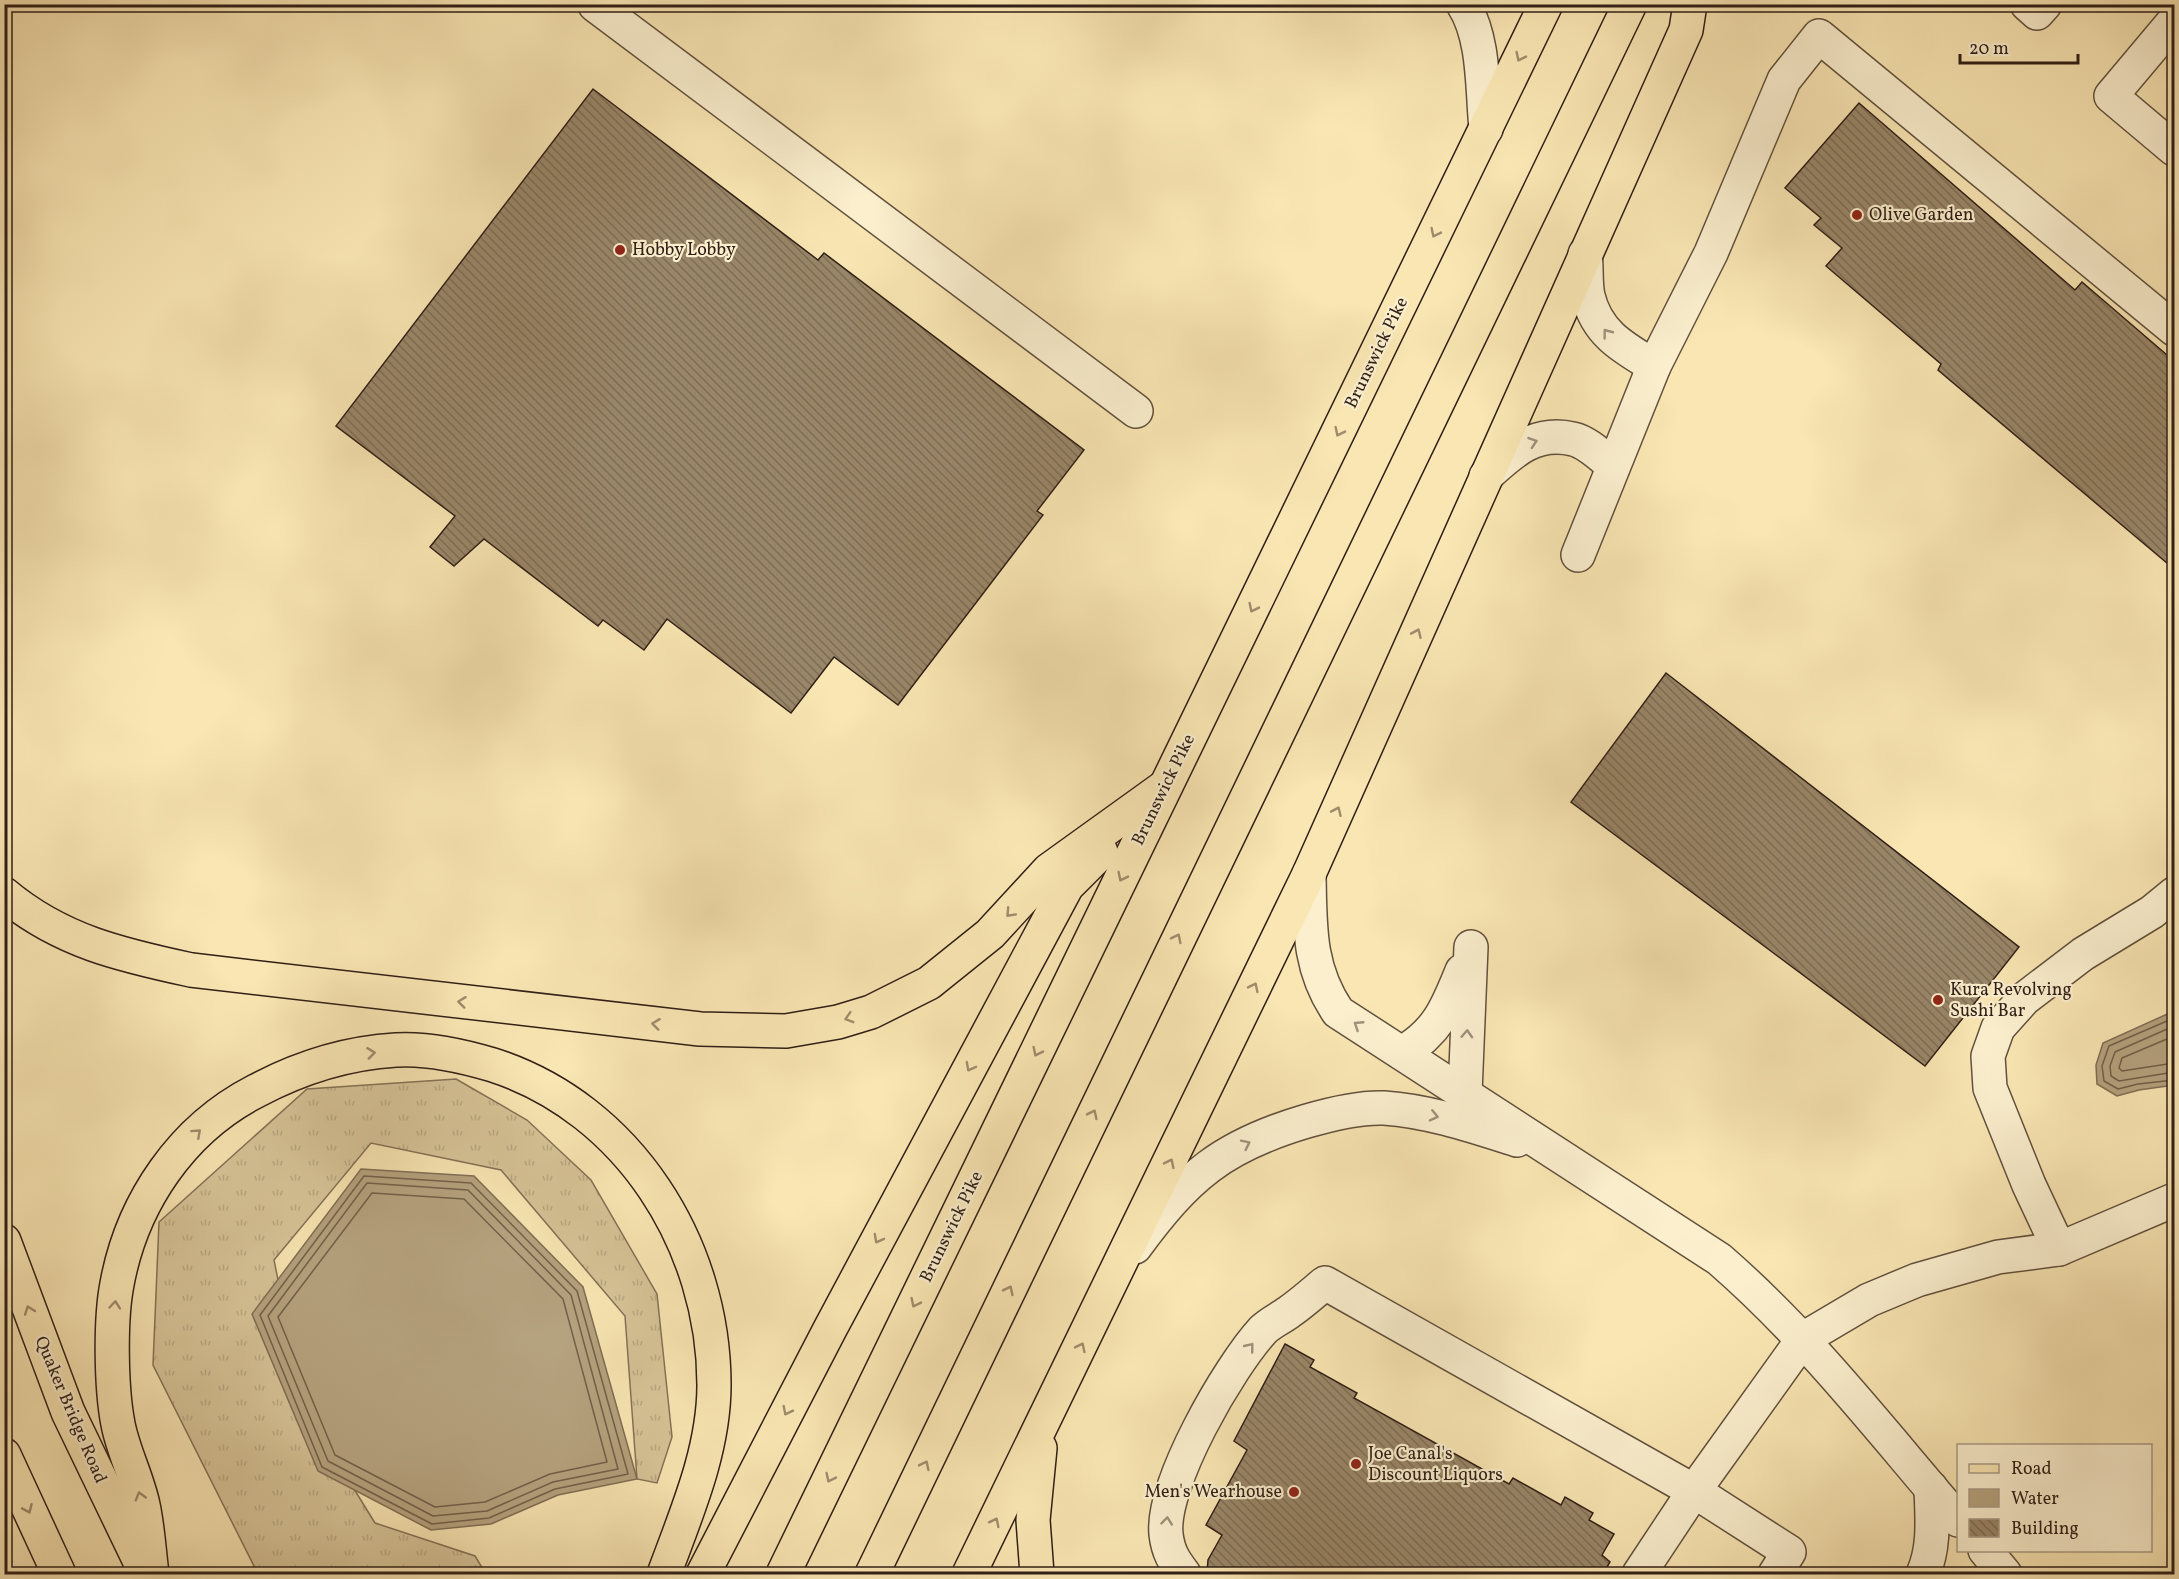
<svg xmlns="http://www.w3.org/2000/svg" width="2179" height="1579" viewBox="0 0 2179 1579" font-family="Vollkorn,serif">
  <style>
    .grass { fill: url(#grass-tufts); stroke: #847258; stroke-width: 1.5 }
    .water { fill: #b5a27e; stroke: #806e55; stroke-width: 1.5 }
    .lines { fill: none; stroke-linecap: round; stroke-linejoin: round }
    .shore { stroke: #72604a; stroke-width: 1.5 }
    .building { fill: url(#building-back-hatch); stroke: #301f17; stroke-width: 1.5 }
    .minor-casing { stroke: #62513e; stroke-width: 36 }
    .major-casing { stroke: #301f17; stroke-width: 36 }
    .highway-casing { stroke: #301f17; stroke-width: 36 }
    .minor { stroke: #fbefce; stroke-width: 33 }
    .major { stroke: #f9e6b3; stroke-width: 33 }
    .highway { stroke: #f9e6b3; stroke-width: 33 }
    .oneway { stroke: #9f8c6d }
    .oneway2 { stroke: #a0917c }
    .poi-dot { fill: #8f2418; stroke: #fbefce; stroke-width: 2 }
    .labels { text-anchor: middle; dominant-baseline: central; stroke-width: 4.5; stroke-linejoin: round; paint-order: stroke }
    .poi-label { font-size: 18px; fill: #301f17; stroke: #fbefce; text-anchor: start }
    .street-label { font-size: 18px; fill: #301f17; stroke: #fbefce }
  </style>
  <defs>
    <pattern id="grass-tufts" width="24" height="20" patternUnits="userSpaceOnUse" patternTransform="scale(1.5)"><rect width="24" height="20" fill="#d7c498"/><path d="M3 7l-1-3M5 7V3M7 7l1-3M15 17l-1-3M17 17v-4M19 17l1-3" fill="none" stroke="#b9a882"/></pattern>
    <pattern id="building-back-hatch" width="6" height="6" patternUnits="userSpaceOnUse" patternTransform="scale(1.5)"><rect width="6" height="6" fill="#998668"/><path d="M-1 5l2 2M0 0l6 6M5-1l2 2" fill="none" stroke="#7d6d55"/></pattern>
  </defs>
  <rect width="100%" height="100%" fill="#f9e6b3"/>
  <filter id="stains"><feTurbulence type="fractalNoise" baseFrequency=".00333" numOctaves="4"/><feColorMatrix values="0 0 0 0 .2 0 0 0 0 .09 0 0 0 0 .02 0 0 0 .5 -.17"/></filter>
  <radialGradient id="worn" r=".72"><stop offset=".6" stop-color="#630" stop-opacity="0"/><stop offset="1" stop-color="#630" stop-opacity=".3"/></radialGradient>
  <path class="grass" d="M456,1079l71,41 64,60 66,114 15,143 -15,46 -20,-4 -12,-163 -124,-146 -130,-27 -97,117 30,148 71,115 100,33 11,18h-228l-105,-209 6,-143 148,-133z"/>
  <g class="water">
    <path d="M2174,1011v74l-35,5 -22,6 -20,-12 -1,-19 7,-22z"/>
    <path d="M361,1169l113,7 109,111 54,192 -79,16 -67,29 -60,6 -113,-59 -66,-157z"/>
  </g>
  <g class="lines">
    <g class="shore">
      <path d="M2174,1018l-65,28 -7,20 2,15 14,8 20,-5 36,-4"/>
      <path d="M2174,1026l-59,26 -5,14 1,10 8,5 55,-9"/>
      <path d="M2174,1036l-52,22 -3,10 3,3 52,-8"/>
      <path d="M364,1176l107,7 106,108 51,183 -73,15 -66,29 -57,6 -110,-57 -62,-152z"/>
      <path d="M367,1183l101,7 103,105 47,174 -65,13 -66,29 -54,5 -105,-55 -60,-145z"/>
      <path d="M372,1193l92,6 99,100 44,163 -57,12 -65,28 -50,5 -100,-52 -57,-138z"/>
    </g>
  </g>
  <g class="building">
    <path d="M593,89l225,171 6,-7 260,197 -47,61 6,4 -145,190 -64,-48 -43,56 -124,-94 -23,31 -41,-30 -5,6 -114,-87 -30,27 -24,-19 25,-31 -119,-90z"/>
    <path d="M1859,103l216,187 7,-8 92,79v208l-236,-199 3,-6 -115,-98 16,-18 -28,-23 7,-7 -36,-30z"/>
    <path d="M1666,673l353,274 -94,119 -354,-264z"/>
    <path d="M1285,1344l29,16 -4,7 47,26 -3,5 155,86 4,-6 48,27 4,-8 28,16 -4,7 25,14 -12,21 8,7 -7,12 -396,-1 1,-13 14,-25 -16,-10 41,-75 -13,-9z"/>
  </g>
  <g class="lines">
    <defs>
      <g id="minor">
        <path d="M1463,4c22,34 19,86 23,125"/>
        <path d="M2027,4l10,9 8,-9"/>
        <path d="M595,5l541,406"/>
        <path d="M2174,21l-63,75 63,53"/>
        <path d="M1585,254c2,13 0,29 3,42 9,38 36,52 66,70"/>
        <path d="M1486,476c26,-24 49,-46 87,-37 14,3 28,17 39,26"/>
        <path d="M1578,555l76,-189 57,-113 73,-173 35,-44 355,293"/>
        <path d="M1309,874c1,52 -1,94 29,138l381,247c90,78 162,172 239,261"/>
        <path d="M1402,1053c36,-21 45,-45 60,-82"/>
        <path d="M1465,1093l6,-146"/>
        <path d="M1135,1247c52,-71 87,-101 172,-126 24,-7 52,-14 77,-13 45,3 89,18 133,32"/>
        <path d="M2059,1249l-30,-64 -39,-97 -2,-32 10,-28 26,-29 59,-45 69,-42 22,-18"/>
        <path d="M1985,1550l20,24"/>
        <path d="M1184,1574c-10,-13 -16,-22 -18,-40 -5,-50 63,-167 97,-204 7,-7 18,-12 26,-18 13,-9 24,-19 36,-29l369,208 109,-152 66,-39 48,-20 81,-23 61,-8 115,-49"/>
        <path d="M1639,1574l55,-83 95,61 -14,22"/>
        <path d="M1923,1574c12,-27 9,-56 8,-86"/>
      </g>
      <g id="major">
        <path d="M4,1241l64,171 78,162"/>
        <path d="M4,1455l55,119"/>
      </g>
      <g id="highway">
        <path d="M4,894c56,47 117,61 187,76l509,59 86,2 52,-9 33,-10 58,-29 61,-49 59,-64 114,-82"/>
        <path d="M152,1574c-3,-23 -4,-46 -9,-69 -6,-28 -20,-54 -25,-81 -7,-36 -8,-104 -1,-140 15,-82 65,-155 139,-193 45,-24 89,-38 140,-41 33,-2 67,6 97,15 136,44 221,180 221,320 0,66 -28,129 -50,189"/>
        <path d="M703,1574l127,-245 237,-443 34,-34"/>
        <path d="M783,1574l763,-1570"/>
        <path d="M872,1574l758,-1570"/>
        <path d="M969,1574l340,-700 377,-844 4,-26"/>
        <path d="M1037,1574l-4,-54 7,-72"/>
      </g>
    </defs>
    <use href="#minor" class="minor-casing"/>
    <use href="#major" class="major-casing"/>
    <use href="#highway" class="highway-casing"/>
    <use href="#minor" class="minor"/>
    <use href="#major" class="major"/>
    <use href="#highway" class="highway"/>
  </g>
  <defs><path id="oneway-chevron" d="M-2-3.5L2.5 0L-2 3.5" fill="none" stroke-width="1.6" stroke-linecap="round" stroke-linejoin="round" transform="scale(1.5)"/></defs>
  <g class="oneway">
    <use href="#oneway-chevron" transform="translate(1520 57) rotate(116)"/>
    <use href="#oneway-chevron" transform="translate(1435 233) rotate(116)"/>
    <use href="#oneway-chevron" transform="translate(1339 432) rotate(116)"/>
    <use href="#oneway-chevron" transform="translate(1253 608) rotate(116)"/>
    <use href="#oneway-chevron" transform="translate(1417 633) rotate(-66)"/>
    <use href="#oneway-chevron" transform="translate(1337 811) rotate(-66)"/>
    <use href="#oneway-chevron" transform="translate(1122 877) rotate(116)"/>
    <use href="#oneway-chevron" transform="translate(1010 913) rotate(133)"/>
    <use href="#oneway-chevron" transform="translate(1177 938) rotate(-64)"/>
    <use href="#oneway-chevron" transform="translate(1254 987) rotate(-64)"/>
    <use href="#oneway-chevron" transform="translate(462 1002) rotate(-173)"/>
    <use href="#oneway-chevron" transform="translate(849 1018) rotate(163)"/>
    <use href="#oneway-chevron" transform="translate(656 1024) rotate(-173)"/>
    <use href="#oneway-chevron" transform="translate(1037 1052) rotate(116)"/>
    <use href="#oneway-chevron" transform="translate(371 1053) rotate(-7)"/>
    <use href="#oneway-chevron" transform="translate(970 1067) rotate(118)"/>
    <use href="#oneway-chevron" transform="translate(1093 1114) rotate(-64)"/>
    <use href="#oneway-chevron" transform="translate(197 1133) rotate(-42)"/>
    <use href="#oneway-chevron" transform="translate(1170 1163) rotate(-64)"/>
    <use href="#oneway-chevron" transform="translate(878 1239) rotate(118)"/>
    <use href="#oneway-chevron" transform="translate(1009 1290) rotate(-64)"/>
    <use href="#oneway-chevron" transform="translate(915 1303) rotate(116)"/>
    <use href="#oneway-chevron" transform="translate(115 1305) rotate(-85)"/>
    <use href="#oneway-chevron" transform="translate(29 1310) rotate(-110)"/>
    <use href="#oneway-chevron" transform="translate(1081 1347) rotate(-64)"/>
    <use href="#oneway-chevron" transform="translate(787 1411) rotate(117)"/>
    <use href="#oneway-chevron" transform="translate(925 1465) rotate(-64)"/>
    <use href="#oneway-chevron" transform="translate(830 1478) rotate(116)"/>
    <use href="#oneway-chevron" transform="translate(140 1496) rotate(-106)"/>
    <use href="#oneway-chevron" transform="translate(28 1509) rotate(66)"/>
    <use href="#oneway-chevron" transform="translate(995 1522) rotate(-63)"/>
  </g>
  <g class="oneway2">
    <use href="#oneway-chevron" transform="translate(1607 333) rotate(-127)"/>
    <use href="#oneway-chevron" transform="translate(1533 442) rotate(-19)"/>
    <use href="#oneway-chevron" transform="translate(1358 1025) rotate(-147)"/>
    <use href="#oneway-chevron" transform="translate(1467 1034) rotate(-87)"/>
    <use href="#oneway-chevron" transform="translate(1434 1116) rotate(13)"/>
    <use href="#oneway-chevron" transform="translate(1246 1144) rotate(-26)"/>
    <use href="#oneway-chevron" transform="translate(1250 1347) rotate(-51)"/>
    <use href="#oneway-chevron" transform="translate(1167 1521) rotate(-84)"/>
  </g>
  <g class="poi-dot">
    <circle cx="1857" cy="215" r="6"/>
    <circle cx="620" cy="250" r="6"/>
    <circle cx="1938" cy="1000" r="6"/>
    <circle cx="1356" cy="1464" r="6"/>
    <circle cx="1294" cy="1492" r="6"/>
  </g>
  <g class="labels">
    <g class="poi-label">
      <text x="1869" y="215">Olive Garden</text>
      <text x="632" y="250">Hobby Lobby</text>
      <text x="1950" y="990">Kura Revolving<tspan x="1950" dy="21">Sushi Bar</tspan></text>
      <text x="1368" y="1454">Joe Canal's<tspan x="1368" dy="21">Discount Liquors</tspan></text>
      <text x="1282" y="1492" text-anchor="end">Men's Wearhouse</text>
    </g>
    <g class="street-label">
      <text transform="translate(1377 353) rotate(-64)">Brunswick Pike</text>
      <text transform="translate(1164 790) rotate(-64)">Brunswick Pike</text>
      <text transform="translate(952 1227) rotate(-64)">Brunswick Pike</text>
      <text transform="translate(70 1410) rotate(67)">Quaker Bridge Road</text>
    </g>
  </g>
  <rect width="2179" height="1579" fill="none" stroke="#f9e6b3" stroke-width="24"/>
  <rect x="6" y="6" width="2167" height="1567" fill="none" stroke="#301f17" stroke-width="3"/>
  <rect x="12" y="12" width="2155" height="1555" fill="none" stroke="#301f17" stroke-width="1.5"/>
  <rect x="1957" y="1444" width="195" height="108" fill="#fbefce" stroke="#aa9c85" stroke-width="1.5"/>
  <rect x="1969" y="1464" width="30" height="9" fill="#f9e6b3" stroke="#aa9c85" stroke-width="1.5"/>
  <text x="2011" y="1474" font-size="18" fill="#301f17">Road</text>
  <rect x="1969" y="1489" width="30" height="18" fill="#b5a27e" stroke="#aa9c85" stroke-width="1.5"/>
  <text x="2011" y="1504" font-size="18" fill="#301f17">Water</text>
  <rect x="1969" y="1519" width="30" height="18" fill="url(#building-back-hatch)" stroke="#aa9c85" stroke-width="1.5"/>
  <text x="2011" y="1534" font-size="18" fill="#301f17">Building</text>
  <path d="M1960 54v9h118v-9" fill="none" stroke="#301f17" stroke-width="3"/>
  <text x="1969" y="54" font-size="18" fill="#301f17" stroke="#fbefce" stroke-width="4.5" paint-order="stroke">20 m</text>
  <rect width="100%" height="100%" filter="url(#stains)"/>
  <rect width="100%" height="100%" fill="url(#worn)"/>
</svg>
